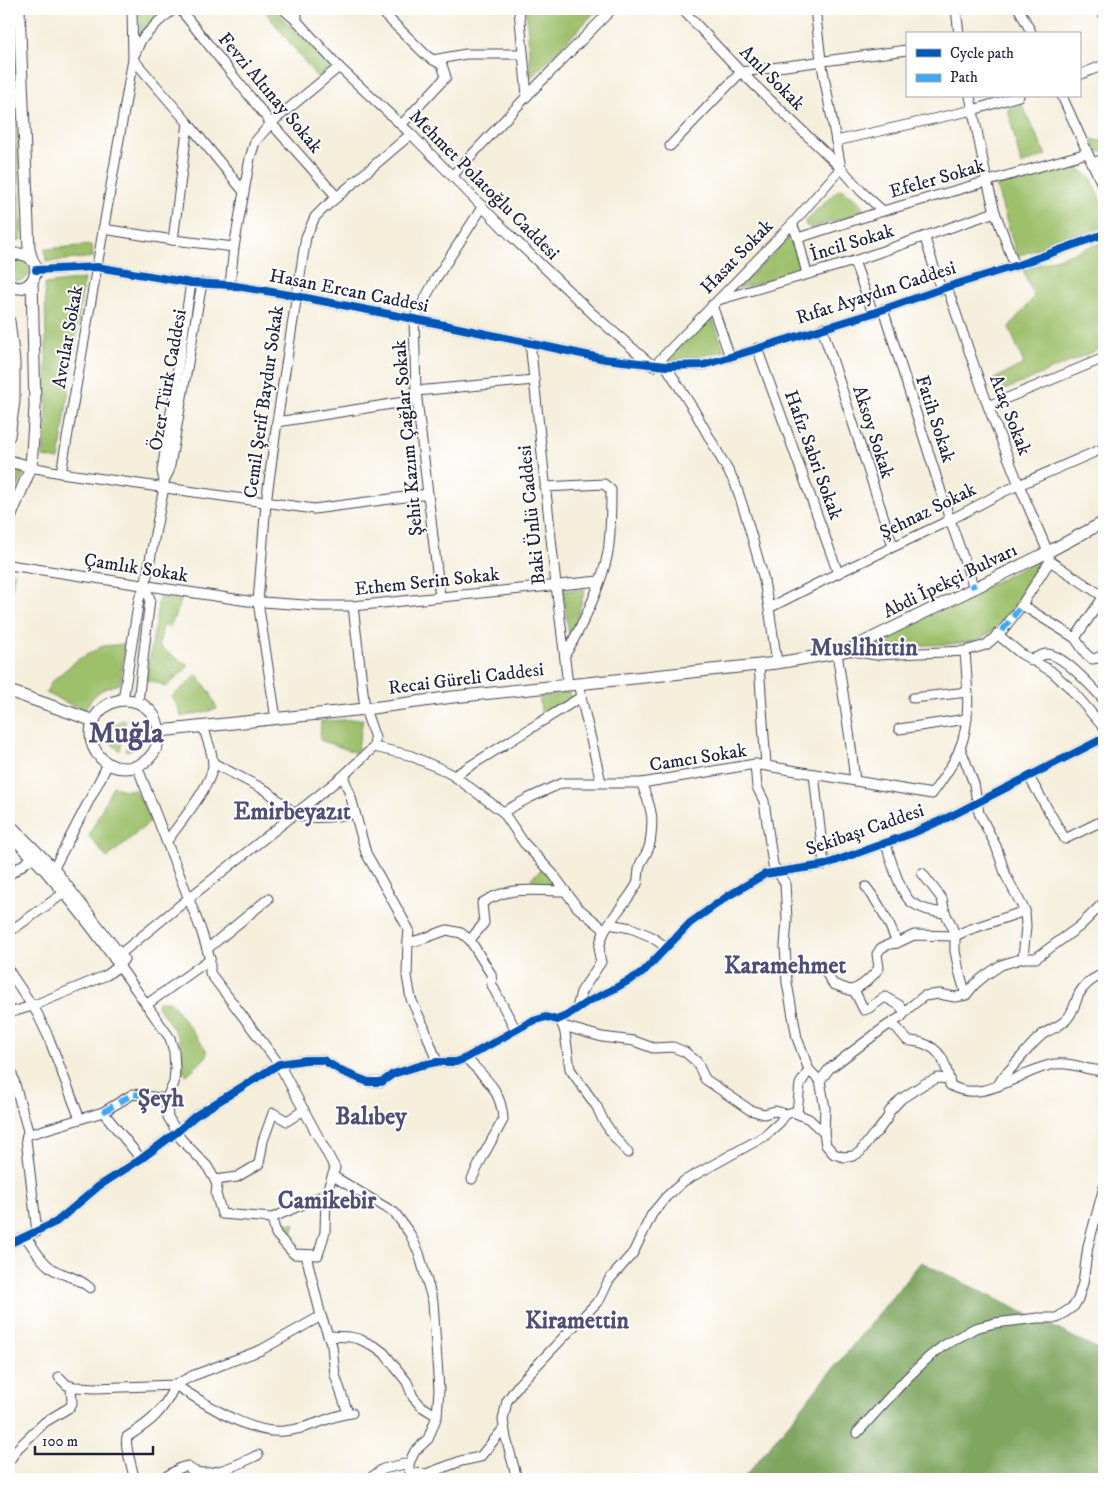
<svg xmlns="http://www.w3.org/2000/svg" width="1113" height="1488" viewBox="0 0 1113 1488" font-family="'IM FELL DW Pica',serif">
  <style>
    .green { fill: #9dc06a; stroke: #607152 }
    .forest { fill: #7ea65e; stroke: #50644c }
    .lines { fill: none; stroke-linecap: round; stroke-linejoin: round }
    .minor-casing { stroke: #424153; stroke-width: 11 }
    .major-casing { stroke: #424153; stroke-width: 13 }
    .minor { stroke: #fff; stroke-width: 9 }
    .major { stroke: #fff; stroke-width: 11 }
    .quiet { stroke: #3fa9f5; stroke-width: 6; stroke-dasharray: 12 6; stroke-linecap: butt }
    .cycleway-casing { stroke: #fff; stroke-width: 11 }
    .cycleway { stroke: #0057b8; stroke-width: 8 }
    .labels { text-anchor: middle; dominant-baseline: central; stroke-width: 4; stroke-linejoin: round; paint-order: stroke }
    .street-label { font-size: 19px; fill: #22223b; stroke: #fff }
    .district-label { font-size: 24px; font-weight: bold; fill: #524d77; stroke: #fff }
    .town-label { font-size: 29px; font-weight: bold; fill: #524d77; stroke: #fff }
  </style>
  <rect width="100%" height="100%" fill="#fff"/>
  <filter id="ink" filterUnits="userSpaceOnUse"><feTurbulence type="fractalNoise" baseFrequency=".02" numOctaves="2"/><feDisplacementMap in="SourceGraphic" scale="10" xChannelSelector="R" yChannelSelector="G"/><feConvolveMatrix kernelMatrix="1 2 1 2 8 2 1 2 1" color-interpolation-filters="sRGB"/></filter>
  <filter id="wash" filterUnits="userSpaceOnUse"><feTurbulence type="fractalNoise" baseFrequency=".0096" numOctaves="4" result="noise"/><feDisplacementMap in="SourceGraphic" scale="20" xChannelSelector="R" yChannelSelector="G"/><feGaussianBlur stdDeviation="1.12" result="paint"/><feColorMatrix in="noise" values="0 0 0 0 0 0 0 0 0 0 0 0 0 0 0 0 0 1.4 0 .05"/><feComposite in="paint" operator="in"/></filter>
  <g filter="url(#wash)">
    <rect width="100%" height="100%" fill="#f5eedb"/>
    <g class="green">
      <path d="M9,9h1l5,68 7,163h-13z"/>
      <path d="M139,9h26l-25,23z"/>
      <path d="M263,9h10l59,57 -15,11z"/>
      <path d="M526,9h72l-67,69z"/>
      <path d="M1022,105l24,50 -25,10 -13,-56z"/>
      <path d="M1092,139l12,3v10c-10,1 -10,-5 -12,-13z"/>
      <path d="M1070,162l22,17 12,31v17l-87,29 -22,-74z"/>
      <path d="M842,189c9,6 20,11 22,23l-53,16 -5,-2 -1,-5 32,-30z"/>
      <path d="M788,235l5,2 7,31 -5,5 -54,15h-3l38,-37z"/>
      <path d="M1104,242v105l-106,46 -4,-14 30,-15 -15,-37 25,-30 -11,-27z"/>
      <path d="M92,245l1,12 -47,5 -1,-13z"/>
      <circle cx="19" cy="270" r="11"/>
      <path d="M84,279l-25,181 -16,-3 4,-45 -2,-128z"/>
      <path d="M712,316l12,35 -50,10 -9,-1z"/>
      <path d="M9,468l11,1 4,4 -15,36z"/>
      <path d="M1038,560l3,8 -13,22 -31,38 -21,13 -26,3 -84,4z"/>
      <path d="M9,572h6l-6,30z"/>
      <path d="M585,589l-10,37 -6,10 -6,-45z"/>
      <path d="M159,597l22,4 -11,26 -7,-1 -4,19 5,5 25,16 -23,21 -10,-5 -11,-2 7,-35z"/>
      <path d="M125,644l-5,40c-20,5 -26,9 -36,27l-38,-18 5,-11 26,-22 26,-14z"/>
      <path d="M197,675l13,17 7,17 -36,8 -3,-10 -6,-10z"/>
      <path d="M569,692l2,7 -29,18 -3,-20z"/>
      <path d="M125,719v6l-5,7 -9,-4 4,-5z"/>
      <path d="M363,719l-6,34 -37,-13 1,-19z"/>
      <path d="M132,720c7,4 9,7 11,15l-10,-2 -2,-3z"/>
      <path d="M109,735l10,2 3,4 -2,10c-7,-5 -10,-8 -11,-16z"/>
      <path d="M133,739l9,1c-4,7 -8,10 -16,11l2,-9z"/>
      <path d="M113,786l11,4h12l15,31 -44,37 -18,-22z"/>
      <path d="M542,869l14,15 -3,3h-19l-3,-9z"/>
      <path d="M163,1001h7l37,50 -1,6 -19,18c-14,-8 -4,-23 -8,-36 -3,-8 -16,-25 -22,-33l1,-4z"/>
      <path d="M286,1223l9,1 -5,16 -7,-10z"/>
    </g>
    <path class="forest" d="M921,1262l183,90v127h-361z"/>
  </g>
  <g filter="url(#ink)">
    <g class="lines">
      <defs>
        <g id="minor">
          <path d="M180,9l91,114 66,74"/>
          <path d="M283,9l14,12v-12"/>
          <path d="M382,9v3l45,44 15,9 4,12 -45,48"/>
          <path d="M519,9l8,87"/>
          <path d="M815,9l6,51 20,108 20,23 22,20"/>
          <path d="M956,9l3,25"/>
          <path d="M1019,9l13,25"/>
          <path d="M1102,9l2,7"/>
          <path d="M297,21l42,46 72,67 101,103 82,78 59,51"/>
          <path d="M135,54l6,-14 17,-18 16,-13"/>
          <path d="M133,59l55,64 56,69"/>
          <path d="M433,60l33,-6h57"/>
          <path d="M1079,75l25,-10"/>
          <path d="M970,96l17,85 8,31 20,54"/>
          <path d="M1062,96l42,93"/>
          <path d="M836,141l137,-31 46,-14"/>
          <path d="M670,146l71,-74 166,-22"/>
          <path d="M1091,163l13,-4"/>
          <path d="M453,175l74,-79 85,-87"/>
          <path d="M792,224l6,14 9,36"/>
          <path d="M103,229l70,11 61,7"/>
          <path d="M798,238l85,-27 204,-58"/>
          <path d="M925,238l16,52"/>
          <path d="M173,240l15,-117"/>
          <path d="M854,261l19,52"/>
          <path d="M36,270l61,-3 94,16 39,2 66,11 139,27 170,36 61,7 37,-1 27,-8 143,-44 74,-26 68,-21 89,-32"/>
          <path d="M230,285l4,-38 10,-55 6,-34 5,-16 16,-19 68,-56"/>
          <path d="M947,287l41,119 31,79 29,67 2,9 54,36"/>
          <path d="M718,300l136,-39 141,-49"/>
          <path d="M712,305l18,52"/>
          <path d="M883,309l67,211 24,68"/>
          <path d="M822,328l71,218"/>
          <path d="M530,342l26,243 12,100"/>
          <path d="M757,348l81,225"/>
          <path d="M654,366l138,-142 49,-56 -100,-96 -59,-63"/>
          <path d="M666,366l29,46 40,71 10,30 18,63 6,32 8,55"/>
          <path d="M416,391l118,-11"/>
          <path d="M988,406l116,-48"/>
          <path d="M277,422l140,-22"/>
          <path d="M31,467l30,6 253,36 114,-15"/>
          <path d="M61,473l72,-414 -1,-50"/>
          <path d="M164,481l5,-10 33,-188"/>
          <path d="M545,487l59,-3 7,6c0,20 0,42 -3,62 -6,33 -26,74 -43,103"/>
          <path d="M9,565l239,36 71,5h34l246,-25"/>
          <path d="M440,597l-24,-206 -2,-72 21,-39 48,-74"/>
          <path d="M1022,605l53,33 11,16 6,5 5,-1 7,-4"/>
          <path d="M769,608l69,-35 112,-53 55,-29 99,-43"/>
          <path d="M997,634l23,19 31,18 19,17 34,40"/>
          <path d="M1075,638l29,-42"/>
          <path d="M848,650l28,5 89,-4 21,-6 16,-14 17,-22 31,-48"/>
          <path d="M837,653l13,86 5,42"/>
          <path d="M1031,660c4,-2 10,-5 15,-6 16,-1 47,34 58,46"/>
          <path d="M759,665l7,100"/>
          <path d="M578,684l23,98"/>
          <path d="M913,698l55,-6"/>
          <path d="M123,700l16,-101 6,-13 19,-99v-6l-2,-10 29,-188"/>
          <path d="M138,702l12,-103 -5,-13"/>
          <path d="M276,719l-18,-117 8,-99 11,-81 29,-185 9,-20 9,-9 87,-74"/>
          <path d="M899,729l68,-10"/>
          <path d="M374,747l35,8 30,13 15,8 49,36 21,31 29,31 24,33 28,23"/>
          <path d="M960,747l14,37 5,29 17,33 10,30 19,35 1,15 -3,32"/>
          <path d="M213,763l54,28 28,23c17,7 42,2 59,-1"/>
          <path d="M755,764l2,23 7,14 9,64 12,18 2,37 -2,26 2,37 10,55 12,32 -9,14 -3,29"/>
          <path d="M814,774l10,91"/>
          <path d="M343,776l7,18 16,59 43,77 -1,11 -1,35 4,23 13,28 13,35"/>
          <path d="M454,776l127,-79"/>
          <path d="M1029,777l36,62 39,-19"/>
          <path d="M503,812l26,-14 33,-15h80l113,-19 177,30c10,-14 22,-30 28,-46 12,-30 7,-65 5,-97"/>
          <path d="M9,823l45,45 70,91 -5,7 -12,9 -75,31 -23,7"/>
          <path d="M9,835c13,13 28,26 40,41 45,50 82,108 121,162l4,14 1,17 -1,14 -8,16 2,18 13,22 26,27 8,14 2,5 -1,9 6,20 50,4 54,-24 9,-26 -56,-104 -69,-91v-14l-9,-29 -64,-164"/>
          <path d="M167,841c12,-17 46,-57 46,-77 0,-12 -7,-26 -10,-38"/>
          <path d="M886,844c4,14 14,49 25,58 10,7 22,10 34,11"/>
          <path d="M52,872l56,-108"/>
          <path d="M922,873l20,26 3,14 6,11 4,12v15l4,20 7,24"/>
          <path d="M9,875l23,-17"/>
          <path d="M866,887c14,17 23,35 31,56"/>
          <path d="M609,924l22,4 19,8 16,11"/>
          <path d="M9,932l55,-39"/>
          <path d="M470,940l14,-17 -2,-20c29,-18 51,-12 83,-12"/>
          <path d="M408,943l17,-5 22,-8 14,3 9,7 21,34 1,11 5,10 19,35"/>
          <path d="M207,949l61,-50"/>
          <path d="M114,959l75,-61 154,-122 31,-29 1,-9 -10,-29 -12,-103"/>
          <path d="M787,968l35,-2 11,18 22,8 9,18 5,-2 16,-11 14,8 6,7"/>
          <path d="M9,971l28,42 11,23 32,83"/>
          <path d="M851,990c10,-2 22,-14 28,-22l-2,-14 4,-6 9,-4 7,-1 17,-8 41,1 13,-6 57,-19"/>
          <path d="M146,1005l64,-46"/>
          <path d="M577,1008l4,-16 20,-30c-10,-29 24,-54 36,-78 2,-6 1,-13 3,-19 2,-6 7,-11 9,-18 2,-6 4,-28 2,-34 -1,-10 -7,-20 -9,-30"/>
          <path d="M561,1023l2,3 2,7 5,36 27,38 6,13 10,15 15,18"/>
          <path d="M890,1024l7,4 10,12c5,2 10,1 15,3 19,6 23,19 27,36"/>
          <path d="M563,1026l39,11 32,4 19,7 20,-1 12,5 12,10 8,17 45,31 14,4 11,-3 11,3"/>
          <path d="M466,1058c19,20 36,32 37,62l-20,36 -11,23"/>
          <path d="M9,1063l19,68 -2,8 11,93"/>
          <path d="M809,1070l11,11 5,27 -1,25"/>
          <path d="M820,1081l9,-12 56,-42 16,-10 9,-10 14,-11 15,-2 16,3 7,-1 4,-1 9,-11 11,-9 15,-10 22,-7h13l44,-32 24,-24"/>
          <path d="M998,1086c4,-11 9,-12 16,-21 11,-12 16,-20 29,-31 8,-5 17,-8 23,-14 7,-7 9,-16 12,-24 5,-11 15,-18 26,-22"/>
          <path d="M103,1112l38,47"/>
          <path d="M27,1135l76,-23 30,-18 33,5"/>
          <path d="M333,1176l62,37 15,21 9,19 7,25 7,24 6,88 -2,26 -9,23 -13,12 -6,12v7l2,3 15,1 35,-13 19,-4 24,-29"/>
          <path d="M215,1180l22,-3 22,-13 4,-23 10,-28 14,8 17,-11"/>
          <path d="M272,1218l4,16 18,20 24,1 7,-23 1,-38"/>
          <path d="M26,1237c8,12 18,29 32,35 12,5 22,7 32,16"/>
          <path d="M9,1244l47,-22 43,-36 42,-27 36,-27 18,-16 84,-52 27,-4h17l20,12 25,10h14l11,-8 29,-9 15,-3h19l10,-4 64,-36 16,-5 11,3 9,-4 21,-14 25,-12 30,-17 48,-50 38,-27 37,-22 59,-9 89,-32 38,-17 153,-78"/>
          <path d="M306,1255l15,61 11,30 3,29 13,38"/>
          <path d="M328,1336l22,1 9,2 17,8 8,6 23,29 6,15 8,9 16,10"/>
          <path d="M59,1377l8,8 8,2 21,1 79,-3 17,-9 69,-26 60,-34"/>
          <path d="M857,1433l49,-54 23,-22 14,-11 32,-18 20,-5 43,-5h19l17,-12 4,-7 5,-16 5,-37 16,-59"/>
          <path d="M9,1461l9,-13 27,-26 25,-15 2,-4 -1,-17"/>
          <path d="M134,1479c-1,-12 -10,-32 -7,-42 25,-16 36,-25 48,-52 28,17 75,50 109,46 9,-1 19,-3 27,-6 14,-4 26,-11 41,-12"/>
          <path d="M162,1479l18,-11 7,-2c15,18 54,-3 71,-11"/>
          <path d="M369,1479l14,-10 26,-6"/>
          <path d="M517,1479l-11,-41 -3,-18 4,-19 12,-17 81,-85 9,-19 24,-27 19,-39 14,-17 18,-16 81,-45 15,-14 6,-8 7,-2 16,7 15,14 2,12 8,9 10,3 9,-1 7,-4 13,-17 5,-4 10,-14 1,-5 12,-13 23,-15 14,-6 11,1 1,6c34,21 71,-16 105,-21 11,-1 20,1 30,4 6,2 13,2 19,3"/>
        </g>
        <g id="major">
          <path d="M19,9l10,240 3,11"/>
          <path d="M9,257c5,-3 10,-4 16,-2 22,8 7,43 -16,30"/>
          <path d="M9,321l5,41v39l-5,35"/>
          <path d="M9,461l22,6"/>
          <path d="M9,520l22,-53 4,-60 -3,-126"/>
          <path d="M9,691l85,30"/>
          <circle cx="125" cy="734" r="34"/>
          <path d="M160,731l205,-22 88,-12 115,-12 209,-22 60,-10 11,-3 200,-98 56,-30"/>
        </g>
      </defs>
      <use href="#minor" class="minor-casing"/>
      <use href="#major" class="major-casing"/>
      <use href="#minor" class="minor"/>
      <use href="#major" class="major"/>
      <g class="quiet">
        <path d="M966,566l8,22"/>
        <path d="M1002,631l17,-22"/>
        <path d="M103,1112l30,-18 33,5"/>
      </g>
      <defs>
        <g id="cycleway">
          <path d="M36,270l61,-3 94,16 39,2 66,11 139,27 170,36 61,7 37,-1 27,-8 143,-44 74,-26 68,-21 89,-32"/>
          <path d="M9,1244l47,-22 43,-36 42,-27 36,-27 18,-16 84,-52 27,-4h17l20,12 25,10h14l11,-8 29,-9 15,-3h19l10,-4 64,-36 16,-5 11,3 9,-4 21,-14 25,-12 30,-17 48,-50 38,-27 37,-22 59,-9 89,-32 38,-17 153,-78"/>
        </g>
      </defs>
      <use href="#cycleway" class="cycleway-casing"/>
      <use href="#cycleway" class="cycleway"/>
    </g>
  </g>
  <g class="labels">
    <g class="street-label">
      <text transform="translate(772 78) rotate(45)">Anıl Sokak</text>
      <text transform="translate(270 93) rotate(50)">Fevzi Altınay Sokak</text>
      <text transform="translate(937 179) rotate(-16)">Efeler Sokak</text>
      <text transform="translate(484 185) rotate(45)">Mehmet Polatoğlu Caddesi</text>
      <text transform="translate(852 243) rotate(-17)">İncil Sokak</text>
      <text transform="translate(737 257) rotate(-46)">Hasat Sokak</text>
      <text transform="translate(349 291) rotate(11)">Hasan Ercan Caddesi</text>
      <text transform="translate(876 293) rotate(-18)">Rıfat Ayaydın Caddesi</text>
      <text transform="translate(68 337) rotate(-80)">Avcılar Sokak</text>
      <text transform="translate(168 380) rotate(-80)">Özer Türk Caddesi</text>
      <text transform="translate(264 402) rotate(-82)">Cemil Şerif Baydur Sokak</text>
      <text transform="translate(1010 415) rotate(69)">Ataç Sokak</text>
      <text transform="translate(935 419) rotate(72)">Fatih Sokak</text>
      <text transform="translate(873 432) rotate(72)">Aksoy Sokak</text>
      <text transform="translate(408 438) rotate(-95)">Şehit Kazım Çağlar Sokak</text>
      <text transform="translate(813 455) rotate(70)">Hafız Sabri Sokak</text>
      <text transform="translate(928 511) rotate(-26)">Şehnaz Sokak</text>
      <text transform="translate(532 515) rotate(-96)">Baki Ünlü Caddesi</text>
      <text transform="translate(136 568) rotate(9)">Çamlık Sokak</text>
      <text transform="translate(950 581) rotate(-26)">Abdi İpekçi Bulvarı</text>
      <text transform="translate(427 582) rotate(-6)">Ethem Serin Sokak</text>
      <text transform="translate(466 679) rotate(-7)">Recai Güreli Caddesi</text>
      <text transform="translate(698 758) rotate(-9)">Camcı Sokak</text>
      <text transform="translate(865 830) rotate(-19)">Sekibaşı Caddesi</text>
    </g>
    <g class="district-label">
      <text x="864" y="648">Muslihittin</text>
      <text x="292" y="812">Emirbeyazıt</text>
      <text x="785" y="966">Karamehmet</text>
      <text x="161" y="1099">Şeyh</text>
      <text x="371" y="1117">Balıbey</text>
      <text x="327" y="1201">Camikebir</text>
      <text x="577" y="1321">Kiramettin</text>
    </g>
    <g class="town-label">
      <text x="126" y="734">Muğla</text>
    </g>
  </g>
  <rect width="1113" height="1488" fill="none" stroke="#fff" stroke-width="30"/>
  <rect x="906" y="32" width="175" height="65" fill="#ffffff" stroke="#a7a7b1"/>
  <rect x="916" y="49" width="25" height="8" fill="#0057b8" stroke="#a7a7b1"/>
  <text x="950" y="58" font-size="15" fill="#22223b">Cycle path</text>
  <rect x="916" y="74" width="25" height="8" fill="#3fa9f5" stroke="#a7a7b1"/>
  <text x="950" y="82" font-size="15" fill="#22223b">Path</text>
  <path d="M35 1446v8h118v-8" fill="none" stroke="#22223b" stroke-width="2.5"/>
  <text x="42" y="1446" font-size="15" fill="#22223b" stroke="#ffffff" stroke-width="4" paint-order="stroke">100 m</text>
</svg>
